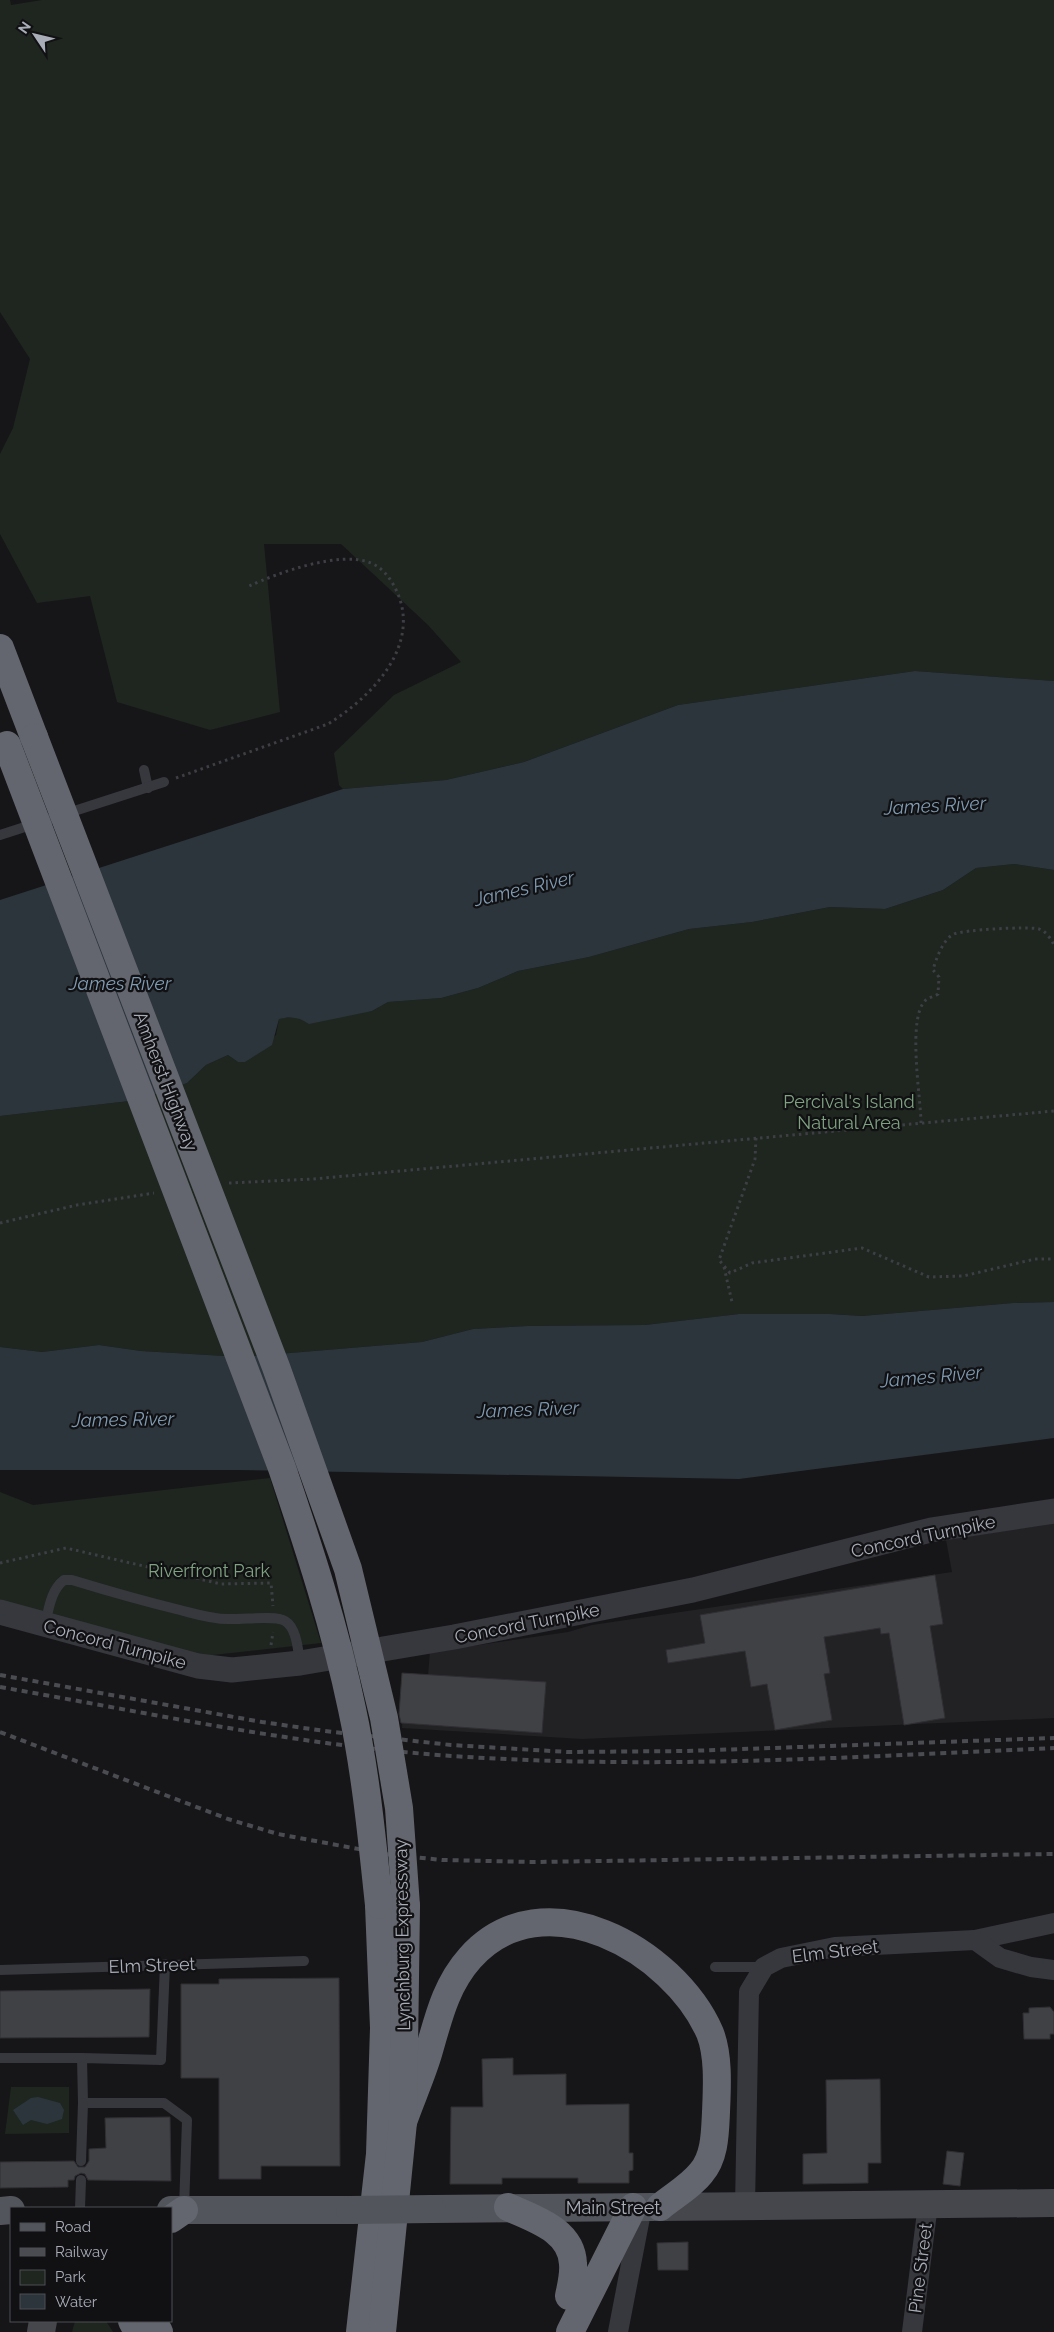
<svg xmlns="http://www.w3.org/2000/svg" width="1054" height="2332" viewBox="0 0 1054 2332" font-family="Raleway,sans-serif">
  <style>
    .built { fill: #222225 }
    .green { fill: #1e261f }
    .water { fill: #2c353c }
    .building { fill: #404145; stroke: #303034 }
    .lines { fill: none; stroke-linecap: round; stroke-linejoin: round }
    .path { stroke: #3d3f44; stroke-width: 3; stroke-dasharray: 2.5 4; stroke-linecap: butt }
    .service { stroke: #37383d; stroke-width: 10 }
    .minor { stroke: #37383d; stroke-width: 20 }
    .tertiary { stroke: #37383d; stroke-width: 25 }
    .secondary { stroke: #45474d; stroke-width: 28 }
    .primary { stroke: #53555c; stroke-width: 28 }
    .motorway { stroke: #63666e; stroke-width: 28 }
    .rail { stroke: #4a4c52; stroke-width: 4; stroke-dasharray: 6 5; stroke-linecap: butt }
    .primary-bridge { stroke: #53555c; stroke-width: 28 }
    .motorway-bridge { stroke: #63666e; stroke-width: 28 }
    .labels { text-anchor: middle; dominant-baseline: central; stroke-width: 4.5; stroke-linejoin: round; paint-order: stroke }
    .street-label { font-size: 18px; fill: #a8adb8; stroke: #111113 }
    .park-label { font-size: 18px; fill: #7fa381; stroke: #111113 }
    .water-label { font-size: 19px; font-style: italic; fill: #7f9bb3; stroke: #111113 }
  </style>
  <rect width="100%" height="100%" fill="#161618"/>
  <path class="built" d="M1054,1523v195l-472,21 -180,-11 3,-53h23l2,-23 138,-20 24,-7 360,-53 -6,-32z"/>
  <g class="green">
    <path d="M0,0h10l1,5 31,-5h1012v681l-139,-10 -237,34 -154,57 -78,18 -103,9 -4,-4 -5,-32 60,-58 67,-33 -33,-37 -87,-81h-77l16,168 -70,18 -93,-28 -27,-106 -53,7 -37,-69v-80l13,-26 17,-69 -30,-47z"/>
    <path d="M1014,864l40,6v432l-41,1 -151,13 -32,-2h-91l-94,11 -117,1 -55,3 -51,13 -181,15 -100,-6 -42,-6 -57,7 -42,-5v-231l138,-16 49,-17 19,-18 22,-10 10,7h7l31,-27 3,-16 4,-1 89,-7 16,-9 53,-4 37,-10 40,-17 71,-14 100,-28 63,-7 78,-15 55,2 58,-19 33,-22z"/>
    <path d="M270,1478l51,165 -117,13 -204,-51v-113l33,13z"/>
    <path d="M11,2087h58v46l-64,1z"/>
    <path d="M75,2321h31l7,11h-41z"/>
  </g>
  <g class="water">
    <path d="M915,671l139,10v189l-40,-6 -38,4 -33,22 -58,19 -55,-2 -78,15 -63,7 -100,28 -71,14 -40,17 -37,10 -53,4 -16,9 -63,13c-9,-7 -19,-8 -30,-5l-7,26 -27,17h-7l-10,-7 -22,10 -19,18 -49,17 -138,16v-216l343,-111 103,-9 78,-18 154,-57z"/>
    <path d="M1054,1302v136l-315,41 -500,-9h-239v-123l42,5 57,-7 42,6 100,6 181,-15 51,-13 55,-3 117,-1 94,-11h91l32,2 151,-13z"/>
    <path d="M38,2097l22,6 4,7 -2,9 -15,5 -16,-4 -8,5 -10,-15 18,-12z"/>
  </g>
  <g class="building">
    <path d="M935,1575l8,49 -13,2 15,92 -41,7 -15,-92 -8,1 -1,-6 -56,9 6,36 -6,1 8,46 -57,10 -8,-46 -16,3 -6,-36 -77,12 -2,-13 39,-7 -5,-28z"/>
    <path d="M402,1673l144,9 -4,51 -141,-10 -2,-9z"/>
    <path d="M339,1978l1,188h-79v13h-42v-101h-38v-94h38v-5z"/>
    <path d="M150,1989l-1,48 -149,1v-47z"/>
    <path d="M1050,2007l4,5v22h-4v5h-26l-1,-26h6v-5z"/>
    <path d="M513,2058v17l53,-1v31l63,-1v49h4v17l-4,1v12h-51v-5h-76v6h-52l1,-77h32l-1,-48z"/>
    <path d="M880,2079l1,84h-13v20l-65,1v-30l24,-1 -1,-73z"/>
    <path d="M170,2117l1,64 -83,-1 -3,-6 -4,-1 -6,3 -1,4h-6v7l-68,1v-26l74,-1 4,6h7l4,-6v-12l17,-1 -1,-30z"/>
    <path d="M947,2151l17,2 -4,33 -17,-2z"/>
    <path d="M688,2242v28h-30l-1,-27z"/>
  </g>
  <g class="lines">
    <g class="path">
      <path d="M176,778l152,-54c42,-26 92,-76 70,-130 -6,-13 -13,-25 -27,-31 -31,-13 -93,10 -122,23"/>
      <path d="M921,1123c0,-25 -15,-109 6,-124 3,-2 7,-2 11,-5l1,-17 -6,-7c3,-11 10,-31 21,-36 8,-4 75,-8 85,-5 7,2 12,10 15,16"/>
      <path d="M756,1138l-1,21 -36,101 11,13 22,-10 110,-15 67,29 34,-1 72,-17h19"/>
      <path d="M229,1183l84,-4 741,-68"/>
      <path d="M0,1223l77,-18 77,-12"/>
      <path d="M724,1267l8,35"/>
      <path d="M0,1563l66,-15 155,36 50,-1 2,23"/>
      <path d="M271,1645l2,-13"/>
    </g>
    <g class="service">
      <path d="M144,770l4,18"/>
      <path d="M0,835l164,-53"/>
      <path d="M45,1624c4,-16 6,-34 19,-44h8c36,11 71,21 108,30 16,4 31,9 48,9 14,1 47,-4 57,2 12,7 13,30 15,42"/>
      <path d="M165,1964l-4,96 -79,-2 1,45h81l23,17 -3,89"/>
      <path d="M715,1967h49"/>
      <path d="M0,1970l304,-9"/>
      <path d="M0,2058h82"/>
      <path d="M81,2161l2,-58"/>
      <path d="M80,2208l1,-28"/>
    </g>
    <g class="minor">
      <path d="M975,1940l79,-17"/>
      <path d="M745,2206l4,-214 15,-25 17,-9 54,-11 140,-7 25,18 31,9 23,3"/>
      <path d="M618,2332l24,-125"/>
      <path d="M912,2332l16,-128"/>
    </g>
    <path class="tertiary" d="M0,1612l198,54 34,4 68,-7 154,-26 239,-47 238,-60 123,-19"/>
    <g class="secondary">
      <path d="M660,2207l394,-4"/>
      <path d="M41,2332l2,-11"/>
    </g>
    <g class="primary">
      <path d="M432,2209l221,-2"/>
      <path d="M171,2210h179"/>
      <path d="M0,2211l11,-1"/>
    </g>
    <g class="motorway">
      <path d="M0,648l34,89"/>
      <path d="M403,2122c8,-23 18,-45 25,-68 10,-34 17,-68 42,-96 73,-82 204,-8 240,75 9,23 7,55 6,79 -1,21 -1,45 -15,61 -11,14 -28,23 -41,34"/>
      <path d="M508,2207c26,12 64,23 65,57 1,10 -2,22 -4,32"/>
      <path d="M171,2219l13,-9"/>
      <path d="M132,2321l6,11"/>
      <path d="M153,2321l6,11"/>
      <path d="M360,2332l20,-178 4,-126 -5,-123"/>
      <path d="M382,2332l21,-210 3,-216"/>
      <path d="M570,2332l63,-125"/>
    </g>
    <g class="rail">
      <path d="M0,1675l262,47 63,9 126,14 117,7 119,-1 367,-13"/>
      <path d="M0,1687c150,26 300,59 453,69 200,14 401,1 601,-8"/>
      <path d="M0,1732l228,87 50,15 107,20 57,6 93,2 519,-8"/>
    </g>
    <path class="primary-bridge" d="M350,2210l82,-1"/>
    <g class="motorway-bridge">
      <path d="M34,737l242,630 72,202 36,149 15,90 7,98"/>
      <path d="M7,745l275,723c27,80 53,159 70,241 14,65 20,131 27,196"/>
    </g>
  </g>
  <g class="labels">
    <g class="street-label">
      <text transform="translate(166 1081) rotate(69)">Amherst Highway</text>
      <text transform="translate(923 1536) rotate(-12)">Concord Turnpike</text>
      <text transform="translate(527 1623) rotate(-11)">Concord Turnpike</text>
      <text transform="translate(115 1644) rotate(15)">Concord Turnpike</text>
      <text transform="translate(402 1935) rotate(-91)">Lynchburg Expressway</text>
      <text transform="translate(835 1951) rotate(-7)">Elm Street</text>
      <text transform="translate(152 1965) rotate(-2)">Elm Street</text>
      <text x="613" y="2207">Main Street</text>
      <text transform="translate(920 2268) rotate(-83)">Pine Street</text>
    </g>
    <g class="park-label">
      <text x="849" y="1101">Percival's Island<tspan x="849" dy="21">Natural Area</tspan></text>
      <text x="209" y="1570">Riverfront Park</text>
    </g>
    <g class="water-label">
      <text transform="translate(935 805) rotate(-3)">James River</text>
      <text transform="translate(524 888) rotate(-13)">James River</text>
      <text x="120" y="983">James River</text>
      <text transform="translate(931 1376) rotate(-5)">James River</text>
      <text transform="translate(528 1409) rotate(-2)">James River</text>
      <text transform="translate(123 1419) rotate(-1)">James River</text>
    </g>
  </g>
  <rect x="10" y="2207" width="162" height="115" fill="#111113" stroke="#4d4f55"/>
  <rect x="20" y="2223" width="25" height="8" fill="#53555c" stroke="#4d4f55"/>
  <text x="55" y="2232" font-size="15" fill="#a8adb8">Road</text>
  <rect x="20" y="2248" width="25" height="8" fill="#4a4c52" stroke="#4d4f55"/>
  <text x="55" y="2257" font-size="15" fill="#a8adb8">Railway</text>
  <rect x="20" y="2270" width="25" height="15" fill="#1e261f" stroke="#4d4f55"/>
  <text x="55" y="2282" font-size="15" fill="#a8adb8">Park</text>
  <rect x="20" y="2294" width="25" height="15" fill="#2c353c" stroke="#4d4f55"/>
  <text x="55" y="2307" font-size="15" fill="#a8adb8">Water</text>
  <g transform="translate(35 35) rotate(305)" stroke="#111113" stroke-width="4" paint-order="stroke">
  <path d="M0-4L9 19L0 12L-9 19Z" fill="#a8adb8"/>
  <text y="-8" font-size="14" font-weight="bold" text-anchor="middle" fill="#a8adb8">N</text>
  </g>
</svg>
